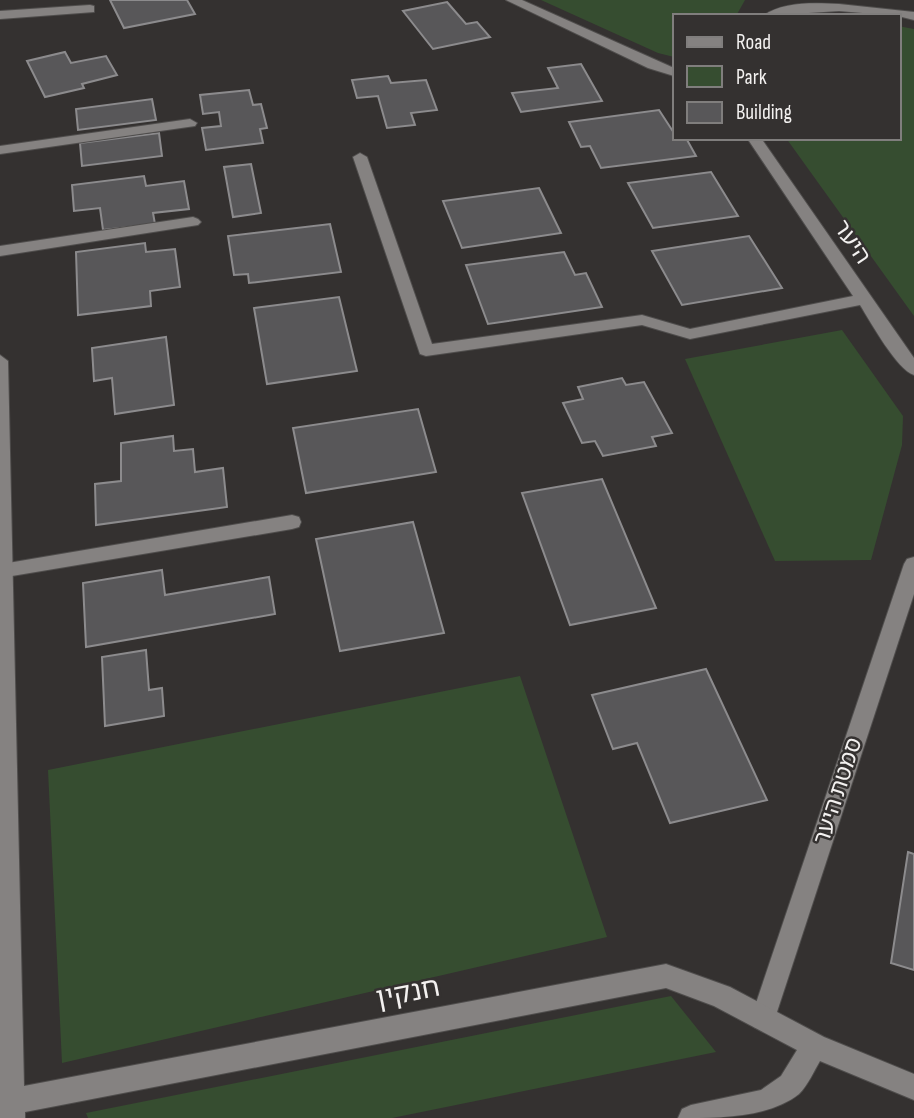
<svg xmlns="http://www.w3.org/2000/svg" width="914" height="1118" viewBox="0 0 914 1118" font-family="'Sofia Sans Condensed','Noto Sans Hebrew',sans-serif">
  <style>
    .green { fill: #364d30 }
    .building { fill: #585759; stroke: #8c8b8d; stroke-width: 2 }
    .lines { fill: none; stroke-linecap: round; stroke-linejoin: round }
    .service-casing { stroke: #4f4d4c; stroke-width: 2 }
    .minor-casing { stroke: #4f4d4c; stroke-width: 2 }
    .tertiary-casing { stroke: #4f4d4c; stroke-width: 2 }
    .service { fill: #858281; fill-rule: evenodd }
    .minor { fill: #858281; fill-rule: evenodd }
    .tertiary { fill: #858281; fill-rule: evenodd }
    .labels { text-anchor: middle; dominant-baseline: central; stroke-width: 5; stroke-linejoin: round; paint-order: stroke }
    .street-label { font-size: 23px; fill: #f3f1f0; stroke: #343130 }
    .near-street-label { font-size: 28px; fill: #f3f1f0; stroke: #343130 }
  </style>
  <rect width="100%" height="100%" fill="#343130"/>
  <g class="green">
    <path d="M541,0h204l-9,16h-62v41l-16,-4z"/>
    <path d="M898,26l16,3v287l-128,-178h112z"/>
    <path d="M842,330l61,86 -1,29 -31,115 -96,1 -90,-202z"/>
    <path d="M520,676l87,261 -545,126 -14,-293z"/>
    <path d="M671,996l45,56 -324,66h-304l-2,-5z"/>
  </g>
  <g class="building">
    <path d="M110,0h77l8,14 -71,14z"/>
    <path d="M447,2l19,22 11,-2 13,15 -57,12 -30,-38z"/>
    <path d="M65,52l6,11 35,-7 11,19 -35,9 2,4 -39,9 -18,-36z"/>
    <path d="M581,64l21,37 -81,11 -9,-19 46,-5 -10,-20z"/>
    <path d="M388,76l3,7 35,-3 11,30 -26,3 4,12 -28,3 -9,-32 -21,2 -5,-18z"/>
    <path d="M249,90l4,15 8,-1 6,24 -7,1 3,14 -57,7 -4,-22 19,-2 -2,-14 -16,2 -3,-19z"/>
    <path d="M152,99l4,21 -78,10 -2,-21z"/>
    <path d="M659,110l15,23v5h12l10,18 -95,12 -11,-22 -9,1 -12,-25z"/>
    <path d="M159,133l3,23 -80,10 -2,-23z"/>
    <path d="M251,164l10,49 -28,4 -9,-50z"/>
    <path d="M711,172l27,44 -85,12 -25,-45z"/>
    <path d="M144,176l2,10 38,-5 5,28 -36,4 2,11 -52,6 -3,-22 -26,3 -2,-26z"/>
    <path d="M539,188l22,45 -99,15 -19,-47z"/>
    <path d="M330,224l11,48 -92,11 -1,-9 -14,1 -6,-39z"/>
    <path d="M749,236l33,52 -100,17 -30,-54z"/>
    <path d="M145,243l1,9 29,-3 5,38 -30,4 1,15 -73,9 -2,-63z"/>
    <path d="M564,252l11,23 11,-2 16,34 -114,17 -22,-59z"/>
    <path d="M339,297l18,74 -90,13 -13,-76z"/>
    <path d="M166,337l8,68 -59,9 -3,-36 -18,3 -2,-33z"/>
    <path d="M622,378l4,7 18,-3 28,51 -20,4 4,9 -53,10 -8,-15 -13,2 -19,-40 20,-4 -5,-12z"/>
    <path d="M418,409l18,63 -130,21 -13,-65z"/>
    <path d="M173,436l1,15 19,-2 2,23 28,-4 4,39 -131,18 -1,-41 26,-3v-38z"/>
    <path d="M602,479l54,129 -86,17 -48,-132z"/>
    <path d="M413,522l31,111 -104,18 -24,-112z"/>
    <path d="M162,570l3,25 104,-18 6,37 -189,33 -3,-64z"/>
    <path d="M146,650l3,40 13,-2 2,28 -59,10 -3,-69z"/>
    <path d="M706,669l61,131 -97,23 -33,-80 -24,6 -21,-54z"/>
    <path d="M908,852l6,2v116l-23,-7z"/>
  </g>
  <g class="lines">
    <defs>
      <g id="service">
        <path d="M90,5l4,1v6l-94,7v-8z"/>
        <path d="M190,119l7,4 -2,3 -195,28v-8z"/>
        <path d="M193,217l5,2 3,3 -3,3 -198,31v-10z"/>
        <path d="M292,515l7,2 2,5 -2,5 -7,2 -292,49 2,-14z"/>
      </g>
      <g id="minor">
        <path d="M506,0h16l152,68v8l-26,-8z"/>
        <path d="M839,4l75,8v8l-16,-4 -59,-5 -76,5c20,-15 52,-13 76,-12z"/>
        <path d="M747,138h14l153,220v17c-17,-5 -44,-54 -54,-70l-170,34 -48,-14 -216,31 -6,-2 -67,-197 7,-4 7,4 65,187 210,-29 48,14 163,-33z"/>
        <path d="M914,557v37l-139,424 -3,9 -9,3 -9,-3 -3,-9 153,-454 3,-5z"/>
      </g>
      <path id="tertiary" d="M0,355l8,6 16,725 642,-122 64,23 94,50 90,37v26l-94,-39c-6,10 -12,24 -21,33 -30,24 -81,24 -121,24l4,-9 9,-4 70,-15 20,-14 16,-26 -83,-44 -48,-18 -641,124v6h-25z"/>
    </defs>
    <use href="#service" class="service-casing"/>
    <use href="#minor" class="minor-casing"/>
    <use href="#tertiary" class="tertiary-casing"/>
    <use href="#service" class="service"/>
    <use href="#minor" class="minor"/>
    <use href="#tertiary" class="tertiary"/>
  </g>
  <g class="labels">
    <g class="street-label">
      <text transform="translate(852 242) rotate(56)">היער</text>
      <text transform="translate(838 791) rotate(-72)">סמטת היער</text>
    </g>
    <g class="near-street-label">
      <text transform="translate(408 993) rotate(-11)">חנקין</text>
    </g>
  </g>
  <rect x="673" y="14" width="228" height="126" fill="#343130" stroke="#807e7d" stroke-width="2"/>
  <rect x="687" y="37" width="35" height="10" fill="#858281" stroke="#807e7d" stroke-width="2"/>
  <text x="736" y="49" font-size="21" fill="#f3f1f0">Road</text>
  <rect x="687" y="66" width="35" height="21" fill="#364d30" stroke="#807e7d" stroke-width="2"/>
  <text x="736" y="84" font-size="21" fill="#f3f1f0">Park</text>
  <rect x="687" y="102" width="35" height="21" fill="#585759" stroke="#807e7d" stroke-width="2"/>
  <text x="736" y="119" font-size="21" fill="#f3f1f0">Building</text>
</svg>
